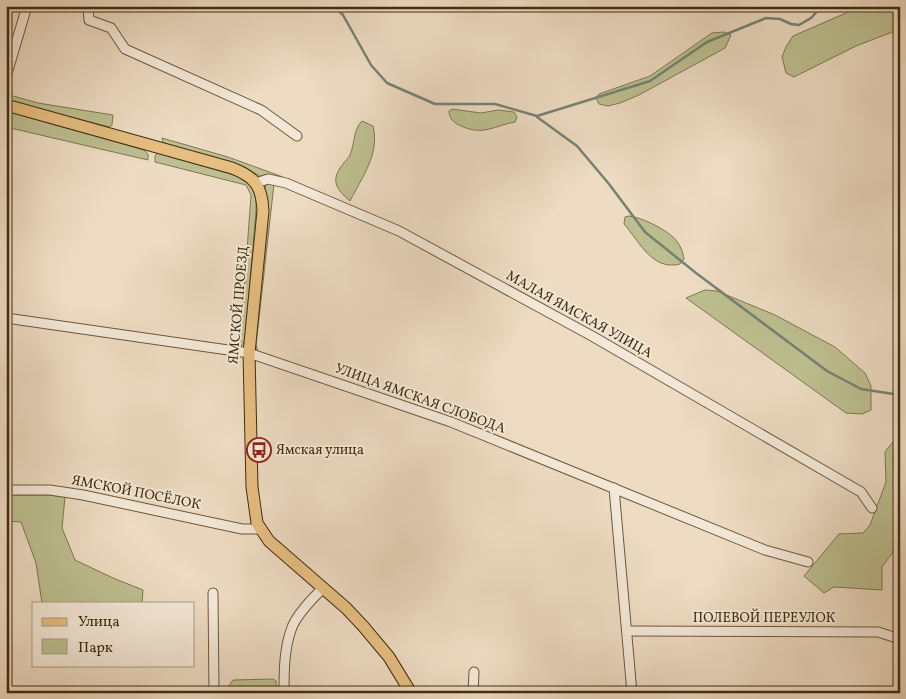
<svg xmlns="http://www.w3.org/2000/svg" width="906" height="699" viewBox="0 0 906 699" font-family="Vollkorn,serif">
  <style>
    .green { fill: #bdbf90; stroke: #807650 }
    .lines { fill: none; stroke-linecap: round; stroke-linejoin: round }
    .stream { stroke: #768274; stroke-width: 2.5 }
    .minor-casing { stroke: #6d583c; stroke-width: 11 }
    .major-casing { stroke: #422d0f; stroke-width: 13 }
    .minor { stroke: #f3e8d7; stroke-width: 9 }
    .major { stroke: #e6be81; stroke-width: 11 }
    .labels { text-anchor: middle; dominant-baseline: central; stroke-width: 4; stroke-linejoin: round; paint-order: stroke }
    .street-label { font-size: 14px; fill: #422d0f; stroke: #f3e8d7 }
    .poi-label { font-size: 14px; fill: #422d0f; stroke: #f3e8d7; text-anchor: start }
  </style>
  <rect width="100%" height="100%" fill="#eddbc2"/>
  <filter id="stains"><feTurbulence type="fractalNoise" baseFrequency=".004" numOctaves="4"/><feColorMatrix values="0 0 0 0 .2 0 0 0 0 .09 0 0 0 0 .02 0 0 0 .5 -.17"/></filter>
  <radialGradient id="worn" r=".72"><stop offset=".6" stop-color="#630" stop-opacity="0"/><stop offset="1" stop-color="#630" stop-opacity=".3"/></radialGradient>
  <g class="green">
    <path d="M862,6h38v23l-44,17 -62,31 -8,-4 -4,-16 4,-10 7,-11z"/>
    <path d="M724,32l7,3 -6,13 -86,47 -19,8 -12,3 -9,-2 -3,-6 3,-4 51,-18 62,-43z"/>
    <path d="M6,94l32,9 75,12 -1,10 -3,2 -103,-27z"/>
    <path d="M452,109l29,4 17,-3 16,2 3,5 -2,5c-25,5 -33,15 -58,2 -5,-3 -8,-7 -8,-13z"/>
    <path d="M6,111l138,39 4,4v6l-142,-33z"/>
    <path d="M362,121l11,5c7,28 -11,51 -23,75 -14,-12 -20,-21 -7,-37 2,-3 6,-6 7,-9 5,-12 3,-25 12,-34z"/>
    <path d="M162,138l66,19 55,20 -1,1 -22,-2 -18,-10 -79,-23z"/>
    <path d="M157,153l81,23 9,5 7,9 2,8v13l-11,128 -2,5 -3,3 11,-152 -5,-10 -91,-23v-6z"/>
    <path d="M267,183l7,1 -18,161 2,6 -3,-2 13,-141 -3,-21z"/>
    <path d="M629,216c12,1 36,13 45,22 6,6 9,14 10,21l-4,5c-28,7 -40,-22 -56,-40l1,-7z"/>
    <path d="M705,290l12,1 58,24 60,32 30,26 6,13v24l-9,4 -16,-1 -160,-115z"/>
    <path d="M900,439v11l-7,5 6,89 -17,23v23l-48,-3 -10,6 -20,-17 35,-42 24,-1 7,-8 16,-43 -1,-30 7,-9z"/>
    <path d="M6,495h43l16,2 -3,31 13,32 38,18 30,12 -1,13h-100l-6,-40 -15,-41 -15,-1z"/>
    <path d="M273,679l3,2 1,12h-7l-2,-3c-9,-1 -18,-1 -26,0l-2,3h-16l9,-13z"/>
  </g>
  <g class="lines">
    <g class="stream">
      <path d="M334,6l9,9 28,50 16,18 48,21h60l42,12 113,-35 57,-39 59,-24 14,1 11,5 8,1 12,-7 11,-12"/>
      <path d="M537,117l40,29 32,38 36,48 51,41 131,98 34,18 39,6"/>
    </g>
    <defs>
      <g id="minor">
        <path d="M88,6l1,14 22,8 14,21 136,61 36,26"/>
        <path d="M6,77l21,-71"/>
        <path d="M256,183l12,-4 18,4 113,48 193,105 269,156 11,16"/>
        <path d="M6,318l243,35 202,69 314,128 43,12"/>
        <path d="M614,488l18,205"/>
        <path d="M6,490h44l33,5 159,34h17"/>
        <path d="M900,576v8"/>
        <path d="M213,593l1,100"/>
        <path d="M627,631l251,1 22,7"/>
        <path d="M284,693c0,-21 0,-43 7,-63 4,-14 21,-31 31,-41"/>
        <path d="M473,693l1,-21"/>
      </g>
      <path id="major" d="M6,105l226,63c23,9 30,18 31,43l-14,142 3,134 5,36 12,18 77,67 17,18 26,31 22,36"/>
    </defs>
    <use href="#minor" class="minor-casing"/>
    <use href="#major" class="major-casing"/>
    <use href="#minor" class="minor"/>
    <use href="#major" class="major"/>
  </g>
  <defs>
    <symbol id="bus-ring" viewBox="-11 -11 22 22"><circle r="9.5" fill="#f3e8d7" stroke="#8f2418" stroke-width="1.5"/><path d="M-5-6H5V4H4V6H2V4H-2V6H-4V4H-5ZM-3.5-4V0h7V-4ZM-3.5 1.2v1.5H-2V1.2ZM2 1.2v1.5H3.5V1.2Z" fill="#8f2418"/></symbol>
  </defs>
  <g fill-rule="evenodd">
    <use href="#bus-ring" x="245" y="436" width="28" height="28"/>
  </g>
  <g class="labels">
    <g class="street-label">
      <text transform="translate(239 305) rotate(-85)">ЯМСКОЙ ПРОЕЗД</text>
      <text transform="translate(579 315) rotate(29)">МАЛАЯ ЯМСКАЯ УЛИЦА</text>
      <text transform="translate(420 399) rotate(20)">УЛИЦА ЯМСКАЯ СЛОБОДА</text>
      <text transform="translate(136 493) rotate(11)">ЯМСКОЙ ПОСЁЛОК</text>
      <text x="764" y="618">ПОЛЕВОЙ ПЕРЕУЛОК</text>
    </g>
    <g class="poi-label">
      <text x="276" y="450">Ямская улица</text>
    </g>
  </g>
  <rect width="906" height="699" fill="none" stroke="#eddbc2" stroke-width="25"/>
  <rect x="8" y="8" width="891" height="684" fill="none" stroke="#422d0f" stroke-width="2.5"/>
  <rect x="12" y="12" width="881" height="674" fill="none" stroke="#422d0f"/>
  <rect x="32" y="602" width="162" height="65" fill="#f3e8d7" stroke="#ac9d87"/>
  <rect x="42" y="618" width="25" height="8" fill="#e6be81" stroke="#ac9d87"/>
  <text x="78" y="626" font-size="15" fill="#422d0f">Улица</text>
  <rect x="42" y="639" width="25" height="15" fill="#bdbf90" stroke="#ac9d87"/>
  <text x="78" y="652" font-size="15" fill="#422d0f">Парк</text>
  <rect width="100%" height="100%" filter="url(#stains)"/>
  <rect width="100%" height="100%" fill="url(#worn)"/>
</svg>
